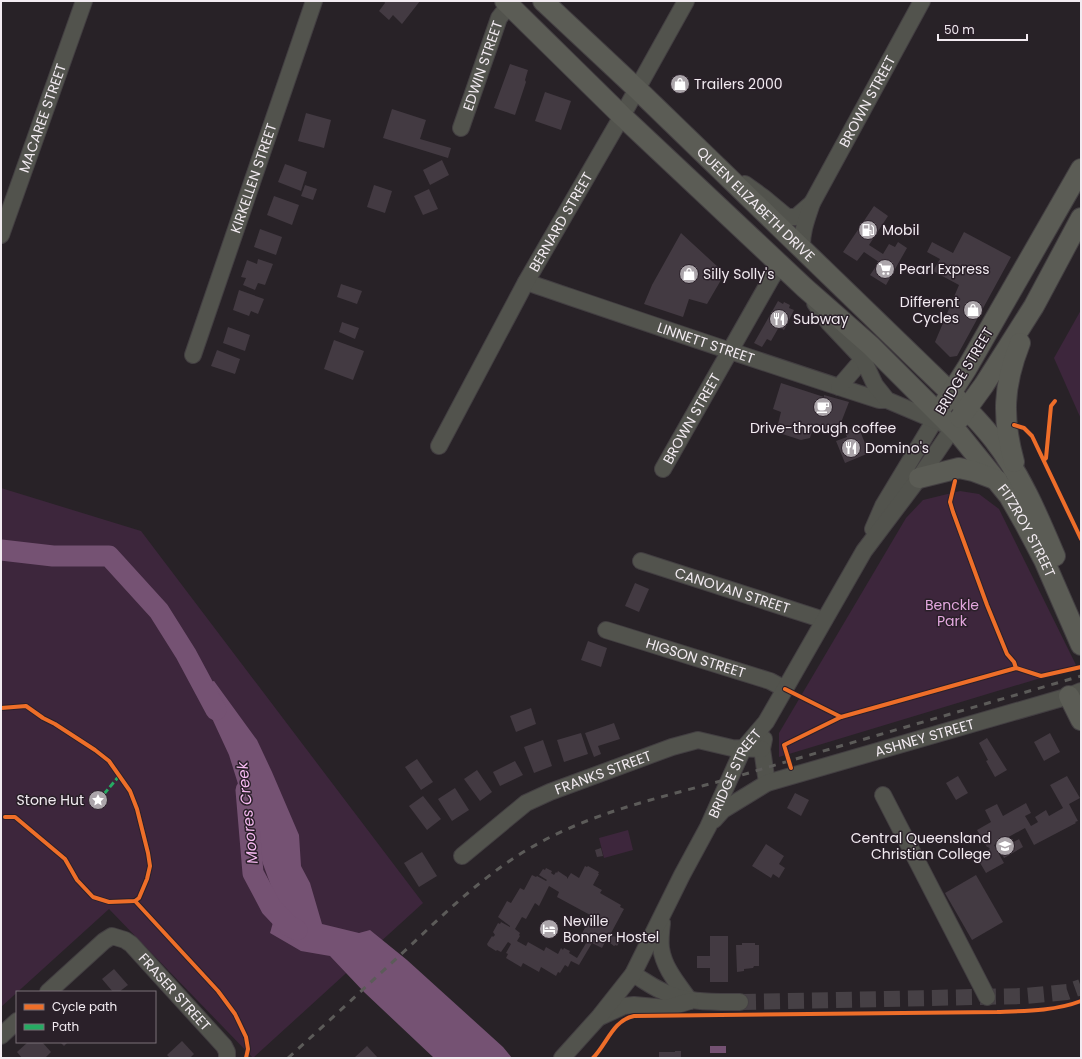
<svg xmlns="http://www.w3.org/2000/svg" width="1082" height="1059" viewBox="0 0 1082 1059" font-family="Poppins,sans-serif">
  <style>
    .green { fill: #3d263c }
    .water { fill: #755273 }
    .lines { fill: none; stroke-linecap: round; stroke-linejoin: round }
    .river { stroke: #755273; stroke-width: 21 }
    .building { fill: #433a42; fill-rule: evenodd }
    .minor-tunnel { stroke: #464045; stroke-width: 16; stroke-dasharray: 16 8; stroke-linecap: butt }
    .minor-casing { stroke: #433f42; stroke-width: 18 }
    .major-casing { stroke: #433f42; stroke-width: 22 }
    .minor { stroke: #52534d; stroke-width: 16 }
    .major { stroke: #5b5c55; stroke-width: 20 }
    .rail { stroke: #5c5b59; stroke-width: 3; stroke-dasharray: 7 7; stroke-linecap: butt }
    .quiet { stroke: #26ab63; stroke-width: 3; stroke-dasharray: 6 3; stroke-linecap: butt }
    .cycleway-casing { stroke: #2a2029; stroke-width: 6 }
    .cycleway { stroke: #ee6e29; stroke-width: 4 }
    .labels { text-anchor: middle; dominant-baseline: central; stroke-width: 3; stroke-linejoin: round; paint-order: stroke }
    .street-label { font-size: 14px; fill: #f2ebf1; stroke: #2a2029 }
    .poi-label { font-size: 14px; fill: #f2ebf1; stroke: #2a2029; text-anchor: start }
    .park-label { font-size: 14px; fill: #e3a7de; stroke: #2a2029 }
    .water-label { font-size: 15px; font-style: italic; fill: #f7baf2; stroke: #2a2029 }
  </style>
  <rect width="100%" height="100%" fill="#282227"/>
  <g class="green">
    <path d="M1081,310v109l-27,-61z"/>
    <path d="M1,488l140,43 282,372 -170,155 -144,-149 -108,98z"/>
    <path d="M960,491l19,3 20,15 78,158 -298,90v-24l127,-215 17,-18z"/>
    <path d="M628,830l5,20 -29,8 -5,-20z"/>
  </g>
  <g class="water">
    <path d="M214,681l43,59 15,32 27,63 2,31 9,17 12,41 37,9 11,-3 37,30 96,87 9,11h-78l-70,-66 -34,-36 -29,-5 -31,-18 8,-28 -15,-41 -34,-109 -32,-69z"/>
    <rect x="710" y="1046" width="16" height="7"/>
  </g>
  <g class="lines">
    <g class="river">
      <path d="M1,550l52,6h56l50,55 27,43 30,56"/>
      <path d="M246,790l7,83 18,34 17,18 9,5"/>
    </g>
  </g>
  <g class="building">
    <path d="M384,1h36l-18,23 -9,-9 -4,5 -10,-9 6,-8z"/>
    <path d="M510,64l18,6 -3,10 1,2 -11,33 -21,-7z"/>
    <path d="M545,92l26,9 -10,29 -26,-9z"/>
    <path d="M392,109l34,11 -6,19 31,9 -3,10 -65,-20z"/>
    <path d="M306,113l25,7 -7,28 -26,-7z"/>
    <path d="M442,160l7,15 -19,10 -7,-15z"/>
    <path d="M285,164l22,8 -6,19 -23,-9z"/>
    <path d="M305,185l12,4 -4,11 -12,-4z"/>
    <path d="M374,185l18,6 -7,22 -18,-6z"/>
    <path d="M429,189l9,20 -15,6 -9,-19z"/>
    <path d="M274,196l25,9 -7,20 -25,-10z"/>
    <path d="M874,206l14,10 -19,29 14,9 6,-10 6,3 3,-5 9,6 -21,37 -16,-10 9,-13 -15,-10 -7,9 -14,-9z"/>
    <path d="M260,229l22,8 -6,18 -22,-8z"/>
    <path d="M964,232l47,25 -54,99 -7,1 -15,-15 24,-57 -26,-14 7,-12 -13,-7 5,-10 21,11z"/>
    <path d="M681,233l38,35 2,12 -14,24 -18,-5 -6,18 -39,-13 8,-19z"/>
    <path d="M258,259l15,5 -8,21 -7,-2 -3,7 -12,-5 3,-7 -5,-1 6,-17 10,4z"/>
    <path d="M341,284l21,7 -5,13 -20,-7z"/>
    <path d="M239,290l25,9 -6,15 -7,-3 -2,5 -16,-6z"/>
    <path d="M778,301l5,3 1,-2 6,3 -1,3 5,2 -10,20 -5,-3 -8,14 -4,-2 -5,8 -8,-4z"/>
    <path d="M342,322l17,6 -4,11 -16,-7z"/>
    <path d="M228,327l22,8 -5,16 -22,-8z"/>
    <path d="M334,340l30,11 -11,29 -29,-11z"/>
    <path d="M217,350l23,9 -5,15 -24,-8z"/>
    <path d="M781,383l43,14v-2l25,7 -12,31 -23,-8 -4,13 -9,2 -25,-8 5,-20 -8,-3z"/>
    <path d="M858,426l11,27 -24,10 -9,-22 11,-4 -2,-5z"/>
    <path d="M635,583l14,6 -10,23 -14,-6z"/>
    <path d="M588,641l19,7 -6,19 -20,-7z"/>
    <path d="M531,708l5,16 -20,8 -6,-16z"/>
    <path d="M614,723l6,16 -22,7 3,8 -7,3 -9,-24z"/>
    <path d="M581,733l7,21 -24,8 -7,-22z"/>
    <path d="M1050,733l10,19 -16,9 -10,-19z"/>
    <path d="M987,738l20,32 -12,7 -9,-16 2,-1 -9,-17z"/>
    <path d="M543,740l9,26 -18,7 -10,-26z"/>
    <path d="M417,759l16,23 -12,8 -16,-23z"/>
    <path d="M515,761l8,14 -23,11 -7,-14z"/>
    <path d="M477,770l15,22 -12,9 -16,-22z"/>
    <path d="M958,776l10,17 -12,7 -10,-17z"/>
    <path d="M1067,776l13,22 -11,6 9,17 -3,1 1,1 -42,22 -9,-17 -31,17 10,18 -18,10 -10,-17 14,-7 -2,-2h-1l-10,-17 14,-8 -6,-12 12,-6 6,12 23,-13 5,10 -6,3 6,10 7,-4 -3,-5 11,-7 3,6 14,-8 -13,-23z"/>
    <path d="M455,788l14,22 -17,11 -14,-22z"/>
    <path d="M795,793l14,7 -8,16 -14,-8z"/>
    <path d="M423,796l18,23 -14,11 -18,-24z"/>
    <path d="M1019,839l4,8 -19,11 -4,-8z"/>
    <path d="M766,844l18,12 -5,8 6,4 -6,10 -6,-4 -2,4 -19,-12z"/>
    <path d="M601,848l2,8 -6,1 -2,-7z"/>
    <path d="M422,852l15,24 -18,11 -15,-24z"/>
    <path d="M585,866l2,1 1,-1 11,6 -1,2h1l-6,11 9,5 -2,3 21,12 -1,2 4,2 -14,26 9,3 -1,2 2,1 -3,5 -1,-1 -2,1 -8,-6 -4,8 -10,-5 -13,22 -8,-4 -3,6 -3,-2 -5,8 -2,-1 -2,4 -15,-9 -2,5 -16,-9 -2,4 -15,-9 2,-4 -2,-1 5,-9 -3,-2 -7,10 -4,-2 -1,1 -8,-5 -1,-2 5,-8 1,1 2,-2 -2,-3 5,-9 2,1 1,-2 9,5v-1l-12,-9 9,-16 4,2 9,-15 4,2 8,-15 4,2 1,-1 9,5 1,-1 -8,-5 4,-6 2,1 1,-2 6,3 -1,2 3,2 2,-3 1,1 1,-2 9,6v2l4,-6 8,5zM549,886l10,6 -2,5 35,19 -10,17 2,1 -1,3 5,3 -11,18 -8,-5 1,-2 -6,-3 -1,2 -2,-2 -3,6 -12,-7 -2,4 -16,-9 -2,4 -9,-5 3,-5 -1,-1 1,-2 -5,-4 7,-12 4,2 9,-16 4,3z"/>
    <path d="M976,875l27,47 -31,18 -27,-47z"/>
    <path d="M710,936h18v46h-18v-14h-13v-12h13z"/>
    <path d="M742,943h13v2h4v21h-5l-1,2 -9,1v2l-7,1 -1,-27h6z"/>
    <path d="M114,969l14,16 -9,7h-6l-11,-13z"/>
    <path d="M182,1041l12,13 -4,4h-20l-3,-3z"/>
    <path d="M28,1042h14l9,10 -6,6h-23l-5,-6z"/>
    <path d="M60,1042h8l-4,4z"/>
    <path d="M367,1046l11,12h-24z"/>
    <path d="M675,1051h6v7h-22v-6h16z"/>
  </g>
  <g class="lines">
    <path class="minor-tunnel" d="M740,1002l285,-6 42,-4 14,-5"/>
    <defs>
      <g id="minor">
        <path id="s1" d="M461,128l38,-110 10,-13"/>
        <path d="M745,184l18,13 24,20h9l16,-14"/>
        <path id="s2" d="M1,235l83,-234"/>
        <path id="s3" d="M802,249c-1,-16 5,-31 10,-46l110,-202"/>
        <path id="s4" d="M526,282c118,40 235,80 353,118h8"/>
        <path id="s5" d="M193,355l121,-354"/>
        <path d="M839,387l24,-28"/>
        <path id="s6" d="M439,446l87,-164 96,-166 64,-115"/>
        <path id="s7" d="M663,469l109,-192 10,-12"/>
        <path d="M873,529l10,-23 56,-93"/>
        <path id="s8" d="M641,561l183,59"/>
        <path id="s9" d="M606,630l164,51 15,8"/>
        <path d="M764,739l-2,10 5,34"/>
        <path d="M883,795l104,202"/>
        <path id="s10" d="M714,820l9,-10 44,-27 302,-87 12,-5"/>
        <path id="s11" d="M462,856l64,-53 24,-11 122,-45 26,-7 34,8 30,1"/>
        <path d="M662,923c-1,8 -2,17 -1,25 3,21 18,37 29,53"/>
        <path d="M633,974c9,5 18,12 27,16 25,13 52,12 80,12"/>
        <path id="s12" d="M48,992l56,-51 8,-5 13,4 6,4 93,102 3,6v6"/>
        <path d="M600,1017l24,-11 10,-1 33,3 23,-7"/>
        <path d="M1,1036l16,-15"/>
        <path id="s13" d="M562,1058l37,-41 34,-43 49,-99 26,-48 35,-78 23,-27 98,-171 55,-73 34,-50 -66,-28 -12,-15 -12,-26 -34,-36 -14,-20"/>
      </g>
      <g id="major">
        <path id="s14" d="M505,1l117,115 183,172 66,58 88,88 50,62 16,28 19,36 37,85"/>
        <path id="s15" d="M543,1l94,88 314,304c15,15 30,30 43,47 27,35 44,76 61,116"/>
        <path d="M944,404l23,-36 114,-199"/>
        <path d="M960,418l24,-33 50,-79 47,-88"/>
        <path d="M1014,462c-12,-44 -11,-76 6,-119"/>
        <path d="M919,478l40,-10 14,3 24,9"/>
        <path d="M1069,696l12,24"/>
      </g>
    </defs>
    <use href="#minor" class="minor-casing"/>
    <use href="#major" class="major-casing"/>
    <use href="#minor" class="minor"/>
    <use href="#major" class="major"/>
    <path class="rail" d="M288,1058c41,-37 82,-75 123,-113 39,-37 82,-78 130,-103 70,-38 149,-50 224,-74l316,-92"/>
    <path class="quiet" d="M104,794l15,-18"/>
    <defs>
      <g id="cycleway">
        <path d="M1014,425l10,3 8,8 49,103"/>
        <path d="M1044,460l2,-2 5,-52 4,-5"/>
        <path d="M955,481l-5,21 3,10 34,93 20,49 7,8 2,6 25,8 40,-9"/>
        <path d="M785,689l56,28 175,-49"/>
        <path d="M1,708l25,-2 17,12 12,6 40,26 14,11 21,30 7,18 11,44 2,13 -3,13 -8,19 -4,3 -26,1 -16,-5 -16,-17 -12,-21 -50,-42h-10"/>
        <path d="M791,768l-7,-23 57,-28"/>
        <path d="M135,901l83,90 17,23 11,23 2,12 -2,9"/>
        <path d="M593,1058c14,-14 20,-38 41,-42l363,-4c28,-1 58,-1 84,-11"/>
      </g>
    </defs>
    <use href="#cycleway" class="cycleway-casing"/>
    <use href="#cycleway" class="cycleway"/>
  </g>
  <defs>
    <symbol id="shop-disc" viewBox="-11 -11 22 22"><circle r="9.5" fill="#aba5aa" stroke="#2a2029"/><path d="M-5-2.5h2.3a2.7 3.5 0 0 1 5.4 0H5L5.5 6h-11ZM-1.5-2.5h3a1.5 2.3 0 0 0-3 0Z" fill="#fff"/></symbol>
    <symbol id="fuel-disc" viewBox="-11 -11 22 22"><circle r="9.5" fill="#aba5aa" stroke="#2a2029"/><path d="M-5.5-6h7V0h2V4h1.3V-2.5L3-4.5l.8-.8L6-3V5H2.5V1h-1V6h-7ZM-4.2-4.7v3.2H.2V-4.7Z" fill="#fff"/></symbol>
    <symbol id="supermarket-disc" viewBox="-11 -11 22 22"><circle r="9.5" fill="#aba5aa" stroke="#2a2029"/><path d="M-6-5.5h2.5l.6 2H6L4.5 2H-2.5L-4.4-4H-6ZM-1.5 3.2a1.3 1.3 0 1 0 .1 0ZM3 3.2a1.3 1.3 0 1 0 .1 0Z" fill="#fff"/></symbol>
    <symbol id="restaurant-disc" viewBox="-11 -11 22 22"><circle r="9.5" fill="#aba5aa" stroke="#2a2029"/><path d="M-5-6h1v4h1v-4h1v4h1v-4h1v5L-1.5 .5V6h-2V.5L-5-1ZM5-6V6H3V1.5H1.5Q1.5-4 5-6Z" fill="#fff"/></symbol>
    <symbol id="cafe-disc" viewBox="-11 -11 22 22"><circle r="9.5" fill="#aba5aa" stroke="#2a2029"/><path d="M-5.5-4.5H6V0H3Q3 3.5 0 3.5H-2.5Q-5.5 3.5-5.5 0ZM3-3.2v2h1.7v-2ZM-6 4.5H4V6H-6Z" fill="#fff"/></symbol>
    <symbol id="sight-disc" viewBox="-11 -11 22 22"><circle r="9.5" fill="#aba5aa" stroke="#2a2029"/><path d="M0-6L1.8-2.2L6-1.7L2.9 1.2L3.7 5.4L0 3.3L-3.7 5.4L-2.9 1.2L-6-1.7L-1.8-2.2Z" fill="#fff"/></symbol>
    <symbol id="school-disc" viewBox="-11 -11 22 22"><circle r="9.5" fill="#aba5aa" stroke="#2a2029"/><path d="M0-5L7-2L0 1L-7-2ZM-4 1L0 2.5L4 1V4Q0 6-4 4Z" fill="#fff"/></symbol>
    <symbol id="hotel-disc" viewBox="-11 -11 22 22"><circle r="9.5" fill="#aba5aa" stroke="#2a2029"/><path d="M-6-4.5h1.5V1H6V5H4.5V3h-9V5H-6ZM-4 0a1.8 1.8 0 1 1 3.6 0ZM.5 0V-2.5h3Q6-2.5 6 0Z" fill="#fff"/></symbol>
  </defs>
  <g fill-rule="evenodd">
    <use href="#shop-disc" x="669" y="73" width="22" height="22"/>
    <use href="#fuel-disc" x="857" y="219" width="22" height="22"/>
    <use href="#supermarket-disc" x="874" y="258" width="22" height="22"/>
    <use href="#shop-disc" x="678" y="263" width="22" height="22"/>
    <use href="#shop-disc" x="962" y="299" width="22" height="22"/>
    <use href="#restaurant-disc" x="768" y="308" width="22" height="22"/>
    <use href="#cafe-disc" x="812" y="396" width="22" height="22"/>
    <use href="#restaurant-disc" x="840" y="437" width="22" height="22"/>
    <use href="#sight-disc" x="87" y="789" width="22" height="22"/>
    <use href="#school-disc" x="994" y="835" width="22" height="22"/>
    <use href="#hotel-disc" x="538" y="918" width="22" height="22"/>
  </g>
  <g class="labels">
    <g class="street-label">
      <text stroke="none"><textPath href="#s1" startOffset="66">EDWIN STREET</textPath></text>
      <text stroke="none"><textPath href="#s3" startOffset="163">BROWN STREET</textPath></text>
      <text stroke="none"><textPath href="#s2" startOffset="124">MACAREE STREET</textPath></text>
      <text stroke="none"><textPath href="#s5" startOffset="187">KIRKELLEN STREET</textPath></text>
      <text stroke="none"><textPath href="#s15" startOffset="294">QUEEN ELIZABETH DRIVE</textPath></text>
      <text stroke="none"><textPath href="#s6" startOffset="255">BERNARD STREET</textPath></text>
      <text stroke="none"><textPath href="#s4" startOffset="190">LINNETT STREET</textPath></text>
      <text transform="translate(964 371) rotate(-59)">BRIDGE STREET</text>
      <text stroke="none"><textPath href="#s7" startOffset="58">BROWN STREET</textPath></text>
      <text stroke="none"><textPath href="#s14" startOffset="746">FITZROY STREET</textPath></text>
      <text stroke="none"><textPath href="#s8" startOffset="96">CANOVAN STREET</textPath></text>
      <text stroke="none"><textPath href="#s9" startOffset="94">HIGSON STREET</textPath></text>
      <text stroke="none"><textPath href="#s10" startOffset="229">ASHNEY STREET</textPath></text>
      <text stroke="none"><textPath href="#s11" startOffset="166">FRANKS STREET</textPath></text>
      <text stroke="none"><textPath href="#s13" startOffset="335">BRIDGE STREET</textPath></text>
      <text stroke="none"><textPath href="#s12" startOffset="171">FRASER STREET</textPath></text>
    </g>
    <g class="poi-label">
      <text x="694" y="84">Trailers 2000</text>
      <text x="882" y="230">Mobil</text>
      <text x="899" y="269">Pearl Express</text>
      <text x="703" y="274">Silly Solly's</text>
      <text x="959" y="302" text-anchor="end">Different<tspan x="959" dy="16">Cycles</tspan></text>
      <text x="793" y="319">Subway</text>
      <text x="823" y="428" text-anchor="middle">Drive-through coffee</text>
      <text x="865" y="448">Domino's</text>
      <text x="84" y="800" text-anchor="end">Stone Hut</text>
      <text x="991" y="838" text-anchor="end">Central Queensland<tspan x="991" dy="16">Christian College</tspan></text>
      <text x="563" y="921">Neville<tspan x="563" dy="16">Bonner Hostel</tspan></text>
    </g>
    <g class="park-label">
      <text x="952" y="605">Benckle<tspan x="952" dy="16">Park</tspan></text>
    </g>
    <g class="water-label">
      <text transform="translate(247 813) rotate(-96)">Moores Creek</text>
    </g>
  </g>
  <rect width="1082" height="1059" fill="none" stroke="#f2ebf1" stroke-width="4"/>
  <rect x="16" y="991" width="140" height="52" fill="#2a2029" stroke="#7a7179"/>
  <rect x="24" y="1004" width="20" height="6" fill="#ee6e29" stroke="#7a7179"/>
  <text x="52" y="1011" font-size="12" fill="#f2ebf1">Cycle path</text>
  <rect x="24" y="1024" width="20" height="6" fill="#26ab63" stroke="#7a7179"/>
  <text x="52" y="1031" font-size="12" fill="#f2ebf1">Path</text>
  <path d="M938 34v6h89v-6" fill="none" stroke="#f2ebf1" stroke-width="2"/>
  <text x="944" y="34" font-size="12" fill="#f2ebf1" stroke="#2a2029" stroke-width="3" paint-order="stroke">50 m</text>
</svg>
